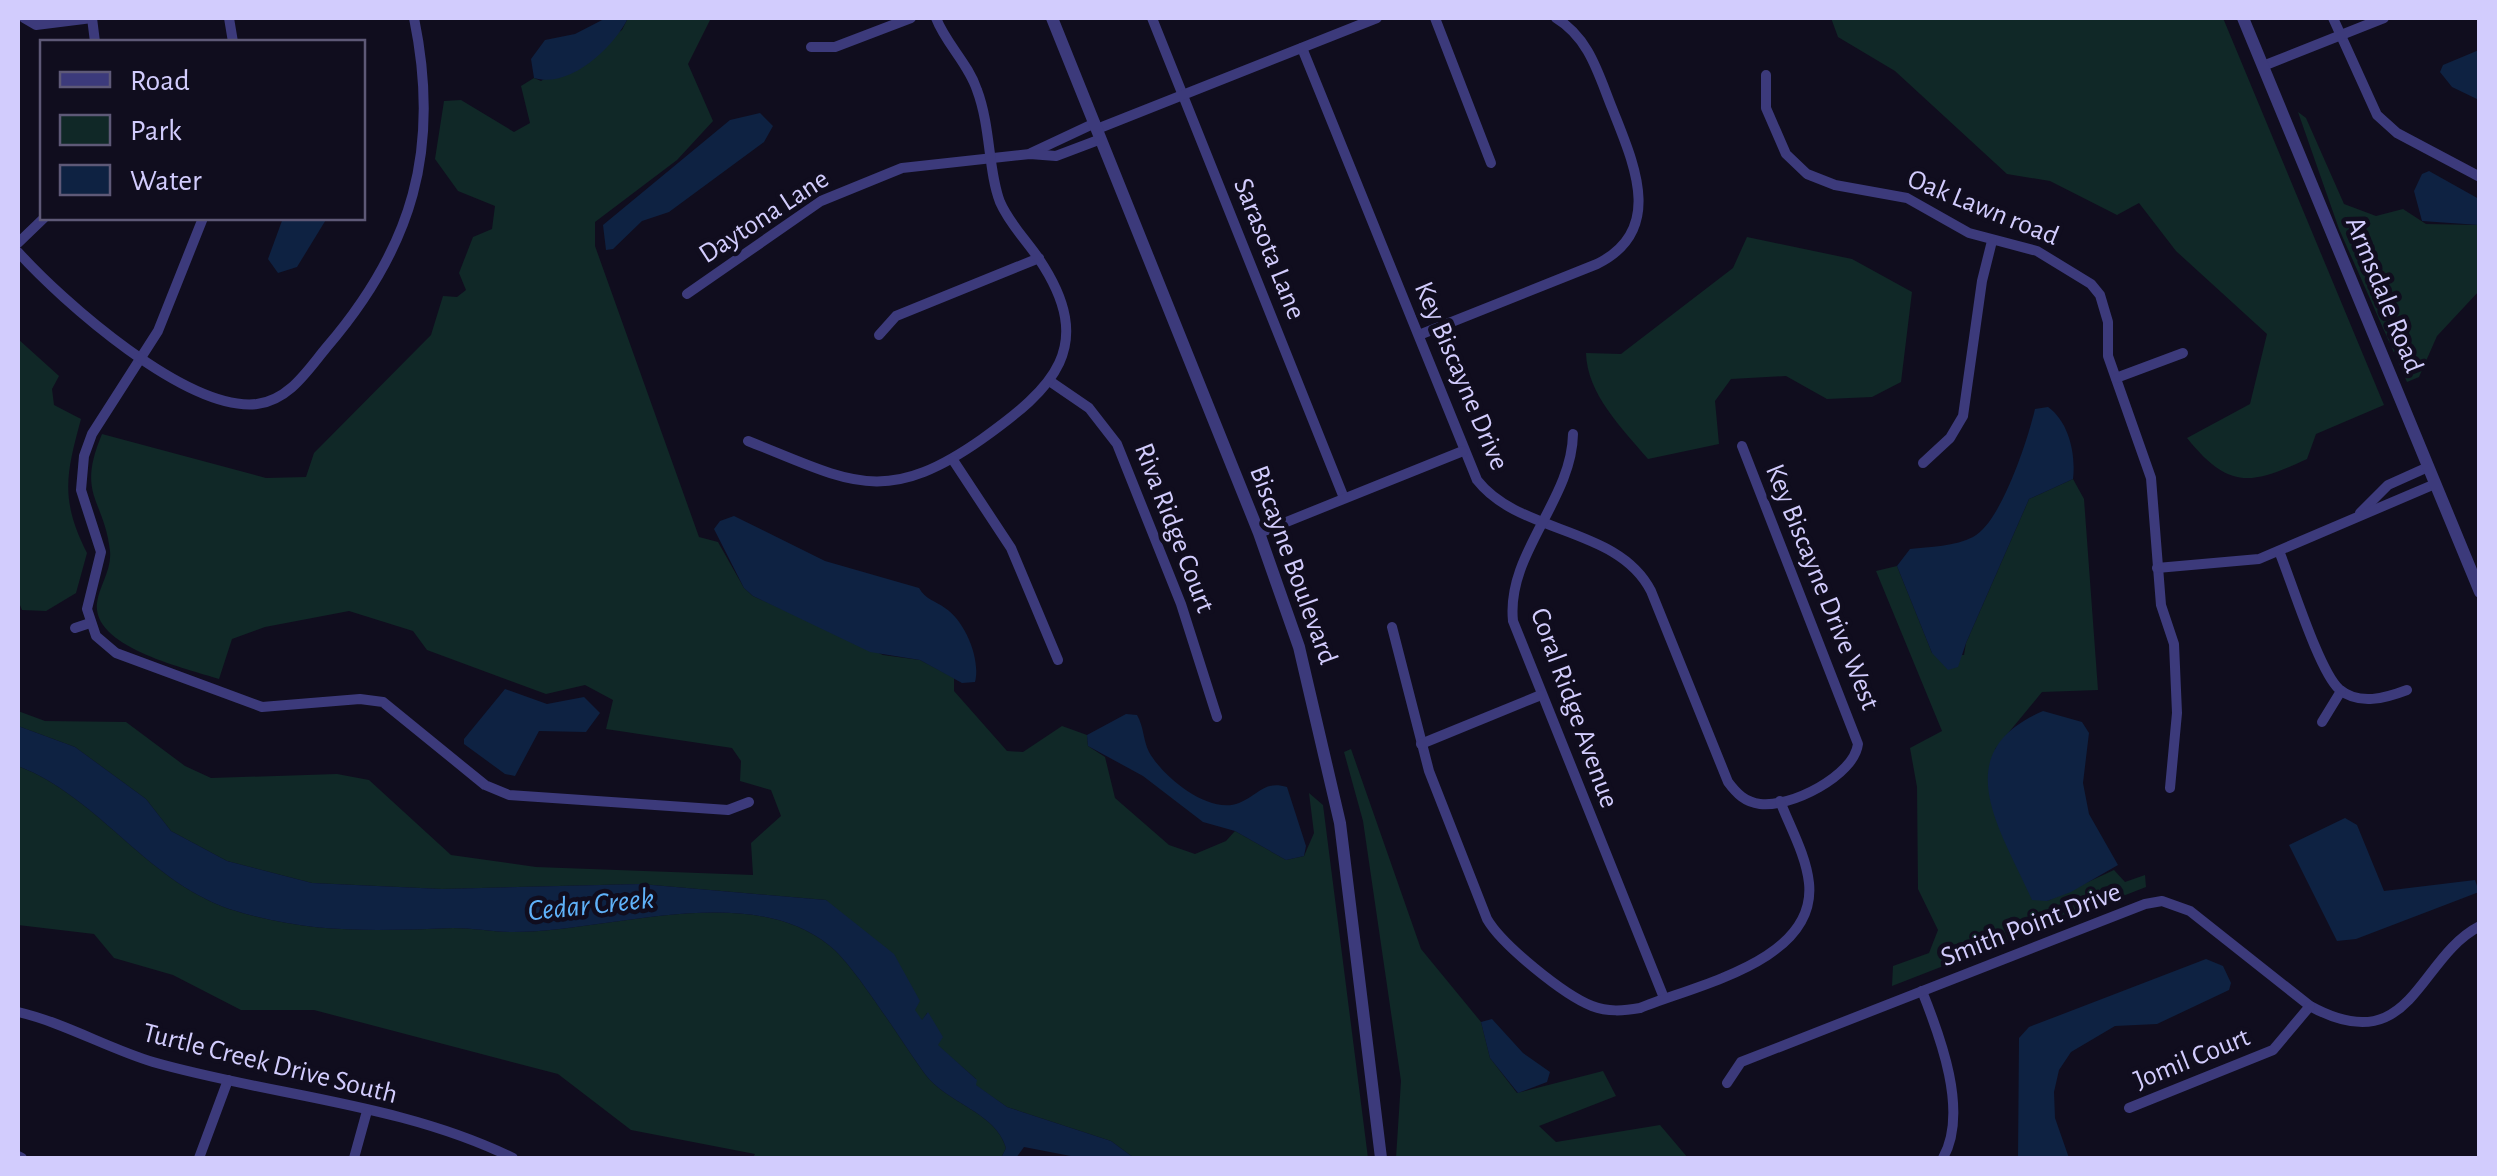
<svg xmlns="http://www.w3.org/2000/svg" width="2497" height="1176" viewBox="0 0 2497 1176" font-family="'Alegreya Sans',sans-serif">
  <style>
    .green { fill: #102827 }
    .water { fill: #0e2242 }
    .lines { fill: none; stroke-linecap: round; stroke-linejoin: round }
    .minor { stroke: #3c3a7b; stroke-width: 10 }
    .tertiary { stroke: #3c3a7b; stroke-width: 12 }
    .labels { text-anchor: middle; dominant-baseline: central; stroke-width: 9; stroke-linejoin: round; paint-order: stroke }
    .street-label { font-size: 28px; fill: #d2ccfd; stroke: #100d1e }
    .water-label { font-size: 30px; font-style: italic; fill: #5fb2f9; stroke: #100d1e }
  </style>
  <rect width="100%" height="100%" fill="#100d1e"/>
  <g class="green">
    <path d="M628,18h83l-23,46 25,57 -36,39 -82,62v24l104,291 19,5 26,46 9,8 130,59 37,5 34,18v13l53,60 16,1 39,-26 25,9 1,11 17,11 10,41 54,47 26,9 31,-13 9,-10 51,29 18,-4 10,-23 -5,-40 14,12 45,353h-234l-23,-17 -104,-34 -32,-22 1,-6 -39,-34 -10,-32 -5,8 -96,-121 -185,-16 -199,5 -130,-6 -85,-22 -56,-30 -25,-32 -71,-52 -57,-21v-15l27,10 81,1 59,44 26,12 126,-4 32,6 82,75 85,12 217,8 -2,-32 30,-27 -10,-26 -31,-9 1,-20 -9,-13 -126,-19 7,-29 -28,-15 -39,9 -119,-44 -14,-19 -64,-20 -84,16 -33,12 -13,40c-32,-11 -127,-31 -122,-76 2,-17 15,-33 13,-52 -6,-53 -34,-55 -8,-117l164,44 40,-1 8,-24 117,-118 12,-39 14,1 9,-7 -7,-17 14,-36 19,-8 3,-23 -37,-15 -23,-32 9,-58 17,-1 53,32 16,-9 -9,-37 13,-8 7,3 81,-51z"/>
    <path d="M1831,18h392l161,387 -68,29 -9,25c-56,26 -78,31 -120,-21l63,-34 17,-70 -91,-83 -37,-48 -22,12 -67,-34 -43,-7 -112,-103 -57,-34z"/>
    <path d="M2298,112l8,6 38,86 32,12 27,-7 23,15 53,1v66l-42,45 -18,41 -12,5 -68,-153z"/>
    <path d="M1747,237l105,22 60,33 -11,90 -29,15 -45,2 -41,-23 -55,3 -16,22 4,43 -71,15c-26,-31 -61,-65 -62,-106l35,1 112,-86z"/>
    <path d="M18,339l41,37 -7,13 2,16 27,14c-15,55 -21,81 6,134l-11,40 -30,18 -24,-1 -4,-10z"/>
    <path d="M2073,479l11,20 14,191 -56,2 -47,57 52,152 67,-31 11,12 20,-7 1,12 -254,99 1,-20 36,-13 9,-23 -20,-41 -1,-102 -7,-39 32,-17 -66,-160 21,-5 35,87 32,2 2,-12 63,-144z"/>
    <path d="M1351,749l70,200 60,73 9,36 27,35 86,-22 13,25 -77,30 17,16 104,-17 28,33h-292l5,-77 -38,-260 -19,-69z"/>
    <path d="M18,766c83,32 131,119 218,145 76,23 139,20 217,17 20,0 40,4 60,4 96,0 236,-52 317,14 26,21 72,97 95,128 21,29 71,38 81,74l-5,10h-248l2,-4 -124,-24 -73,-56 -244,-64h-73l-68,-35 -59,-17 -20,-24 -76,-9z"/>
  </g>
  <g class="water">
    <path d="M606,18h22c-14,29 -58,71 -94,60l-3,-19 14,-19 30,-6z"/>
    <path d="M2479,50v50l-27,-13 -12,-15 3,-7z"/>
    <path d="M760,113l13,13 -9,16 -95,70 -27,9 -29,28 -7,1 -3,-25 127,-105z"/>
    <path d="M2429,171l50,28v26l-57,-4 -8,-30 8,-17z"/>
    <path d="M283,218h44l-30,49 -19,6 -10,-14z"/>
    <path d="M2048,407c21,15 28,47 25,72l-44,20 -63,144 -8,24 -10,3 -16,-17 -35,-87 13,-17c19,-2 46,-3 63,-12 28,-14 55,-98 62,-128z"/>
    <path d="M734,516l91,45 94,27c7,12 15,12 26,20 20,13 36,51 30,74l-13,1 -42,-23 -50,-8 -117,-56 -9,-8 -30,-59 6,-8z"/>
    <path d="M505,689l42,15 37,-7 16,16 -14,19 -47,-1 -24,45 -10,-2 -41,-30v-5z"/>
    <path d="M2043,711l39,11 7,11 -6,50 6,31 29,51 -47,27 -24,9 -15,-1c-31,-70 -87,-147 11,-189z"/>
    <path d="M1126,714l11,1c7,12 6,25 12,37 14,25 60,63 90,51 20,-8 25,-23 48,-16l19,59 -2,10 -18,4 -51,-29 -32,-9 -60,-46 -55,-30 -1,-11z"/>
    <path d="M18,726l57,21 71,52 25,32 56,30 85,22 130,6 199,-5 185,16 68,54 26,47 -5,9 7,10 6,-8 15,25 -5,8 39,35 -1,5 31,22 104,34 23,17h-53l-57,-11 -8,11h-15l5,-10c-10,-36 -60,-45 -81,-74 -23,-31 -69,-107 -95,-128 -81,-66 -221,-14 -317,-14 -20,0 -40,-4 -60,-4 -78,3 -141,6 -217,-17 -87,-26 -135,-113 -218,-145z"/>
    <path d="M2345,818l12,7 27,66 91,-11 4,12 -123,47 -19,2 -48,-96z"/>
    <path d="M2206,959l17,7 8,17 -2,7 -72,34 -42,2 -44,26 -12,18 -5,22 1,26 14,40h-51l1,-120 10,-11z"/>
    <path d="M1492,1019l31,34 27,19 -3,10 -29,11 -28,-35 -9,-36z"/>
  </g>
  <g class="lines">
    <g class="minor">
      <path d="M24,18l12,7 56,-7"/>
      <path d="M92,18l3,24"/>
      <path d="M229,18l4,24"/>
      <path d="M1152,18l192,480"/>
      <path d="M1435,18l56,145"/>
      <path d="M2333,18l44,97 20,18 83,44"/>
      <path d="M811,47h24l76,-29"/>
      <path d="M1302,48l175,432c43,55 141,46 174,111l77,191c9,12 17,20 32,22 30,4 94,-28 98,-60l-116,-298"/>
      <path d="M2263,66l121,-48"/>
      <path d="M1766,75v33l20,46 21,20 28,11 72,13 62,35 68,18 54,33 9,11 8,27v34l43,122 10,127 13,39 3,69 -7,75"/>
      <path d="M1097,129l280,-111"/>
      <path d="M1031,153l64,-30"/>
      <path d="M203,218l-45,113 -66,103 -8,22 -3,34 20,62 -14,57 9,27 20,17 146,54 98,-8 23,3 102,83 24,10 219,15 21,-8"/>
      <path d="M18,243l26,-25"/>
      <path d="M18,252c44,49 169,160 239,152 32,-4 50,-33 69,-56 87,-101 115,-199 88,-330"/>
      <path d="M687,294l134,-93 81,-33 128,-14 26,2 45,-17"/>
      <path d="M879,335l17,-19 143,-58"/>
      <path d="M1419,335l178,-71c69,-34 36,-102 15,-156 -14,-35 -23,-70 -56,-90"/>
      <path d="M2116,378l67,-25"/>
      <path d="M1051,382l38,26 28,36 64,160 36,113"/>
      <path d="M1573,434c-1,66 -67,120 -60,187l151,377"/>
      <path d="M748,441c101,40 136,67 234,-2 71,-51 116,-92 57,-180 -13,-19 -30,-36 -39,-57 -12,-31 -9,-75 -23,-112 -9,-27 -31,-46 -41,-72"/>
      <path d="M953,460l58,88 47,112"/>
      <path d="M1923,463l27,-25 13,-22 19,-135 10,-40"/>
      <path d="M2360,513l28,-28 40,-18"/>
      <path d="M1259,533l204,-82"/>
      <path d="M2279,551c12,29 40,120 60,138 20,17 47,9 68,1"/>
      <path d="M2157,568l102,-9 176,-75"/>
      <path d="M1392,627l37,144 58,148c15,26 77,76 105,87 16,6 31,5 48,2 56,-23 177,-47 169,-125 -3,-28 -19,-56 -29,-82"/>
      <path d="M75,628l15,-5"/>
      <path d="M2322,722l19,-31"/>
      <path d="M1421,744l120,-49"/>
      <path d="M1922,991c18,45 47,121 21,167"/>
      <path d="M18,1012c47,11 89,36 135,50 119,34 248,41 360,96"/>
      <path d="M1727,1083l14,-21 404,-158 17,-3 28,10 120,95c102,56 107,-48 170,-80"/>
      <path d="M2129,1108l144,-58 37,-44"/>
      <path d="M18,1156l4,2"/>
      <path d="M199,1158l29,-78"/>
      <path d="M354,1158l13,-47"/>
    </g>
    <g class="tertiary">
      <path d="M1052,18l207,515 40,114 41,176 41,335"/>
      <path d="M2243,18l237,574"/>
    </g>
  </g>
  <g class="labels">
    <g class="street-label">
      <text transform="translate(1983 208) rotate(22)">Oak Lawn road</text>
      <text transform="translate(764 217) rotate(-33)">Daytona Lane</text>
      <text transform="translate(1269 249) rotate(68)">Sarasota Lane</text>
      <text transform="translate(2384 295) rotate(68)">Armsdale Road</text>
      <text transform="translate(1461 376) rotate(67)">Key Biscayne Drive</text>
      <text transform="translate(1174 528) rotate(69)">Riva Ridge Court</text>
      <text transform="translate(1293 565) rotate(70)">Biscayne Boulevard</text>
      <text transform="translate(1822 587) rotate(68)">Key Biscayne Drive West</text>
      <text transform="translate(1574 708) rotate(70)">Coral Ridge Avenue</text>
      <text transform="translate(2031 925) rotate(-21)">Smith Point Drive</text>
      <text transform="translate(2192 1059) rotate(-22)">Jomil Court</text>
      <text transform="translate(270 1064) rotate(14)">Turtle Creek Drive South</text>
    </g>
    <g class="water-label">
      <text transform="translate(591 905) rotate(-6)">Cedar Creek</text>
    </g>
  </g>
  <rect width="2497" height="1176" fill="none" stroke="#d2ccfd" stroke-width="40"/>
  <rect x="40" y="40" width="325" height="180" fill="#100d1e" stroke="#5e5977" stroke-width="2.5"/>
  <rect x="60" y="72" width="50" height="15" fill="#3c3a7b" stroke="#5e5977" stroke-width="2.5"/>
  <text x="130" y="90" font-size="30" fill="#d2ccfd">Road</text>
  <rect x="60" y="115" width="50" height="30" fill="#102827" stroke="#5e5977" stroke-width="2.5"/>
  <text x="130" y="140" font-size="30" fill="#d2ccfd">Park</text>
  <rect x="60" y="165" width="50" height="30" fill="#0e2242" stroke="#5e5977" stroke-width="2.5"/>
  <text x="130" y="190" font-size="30" fill="#d2ccfd">Water</text>
</svg>
